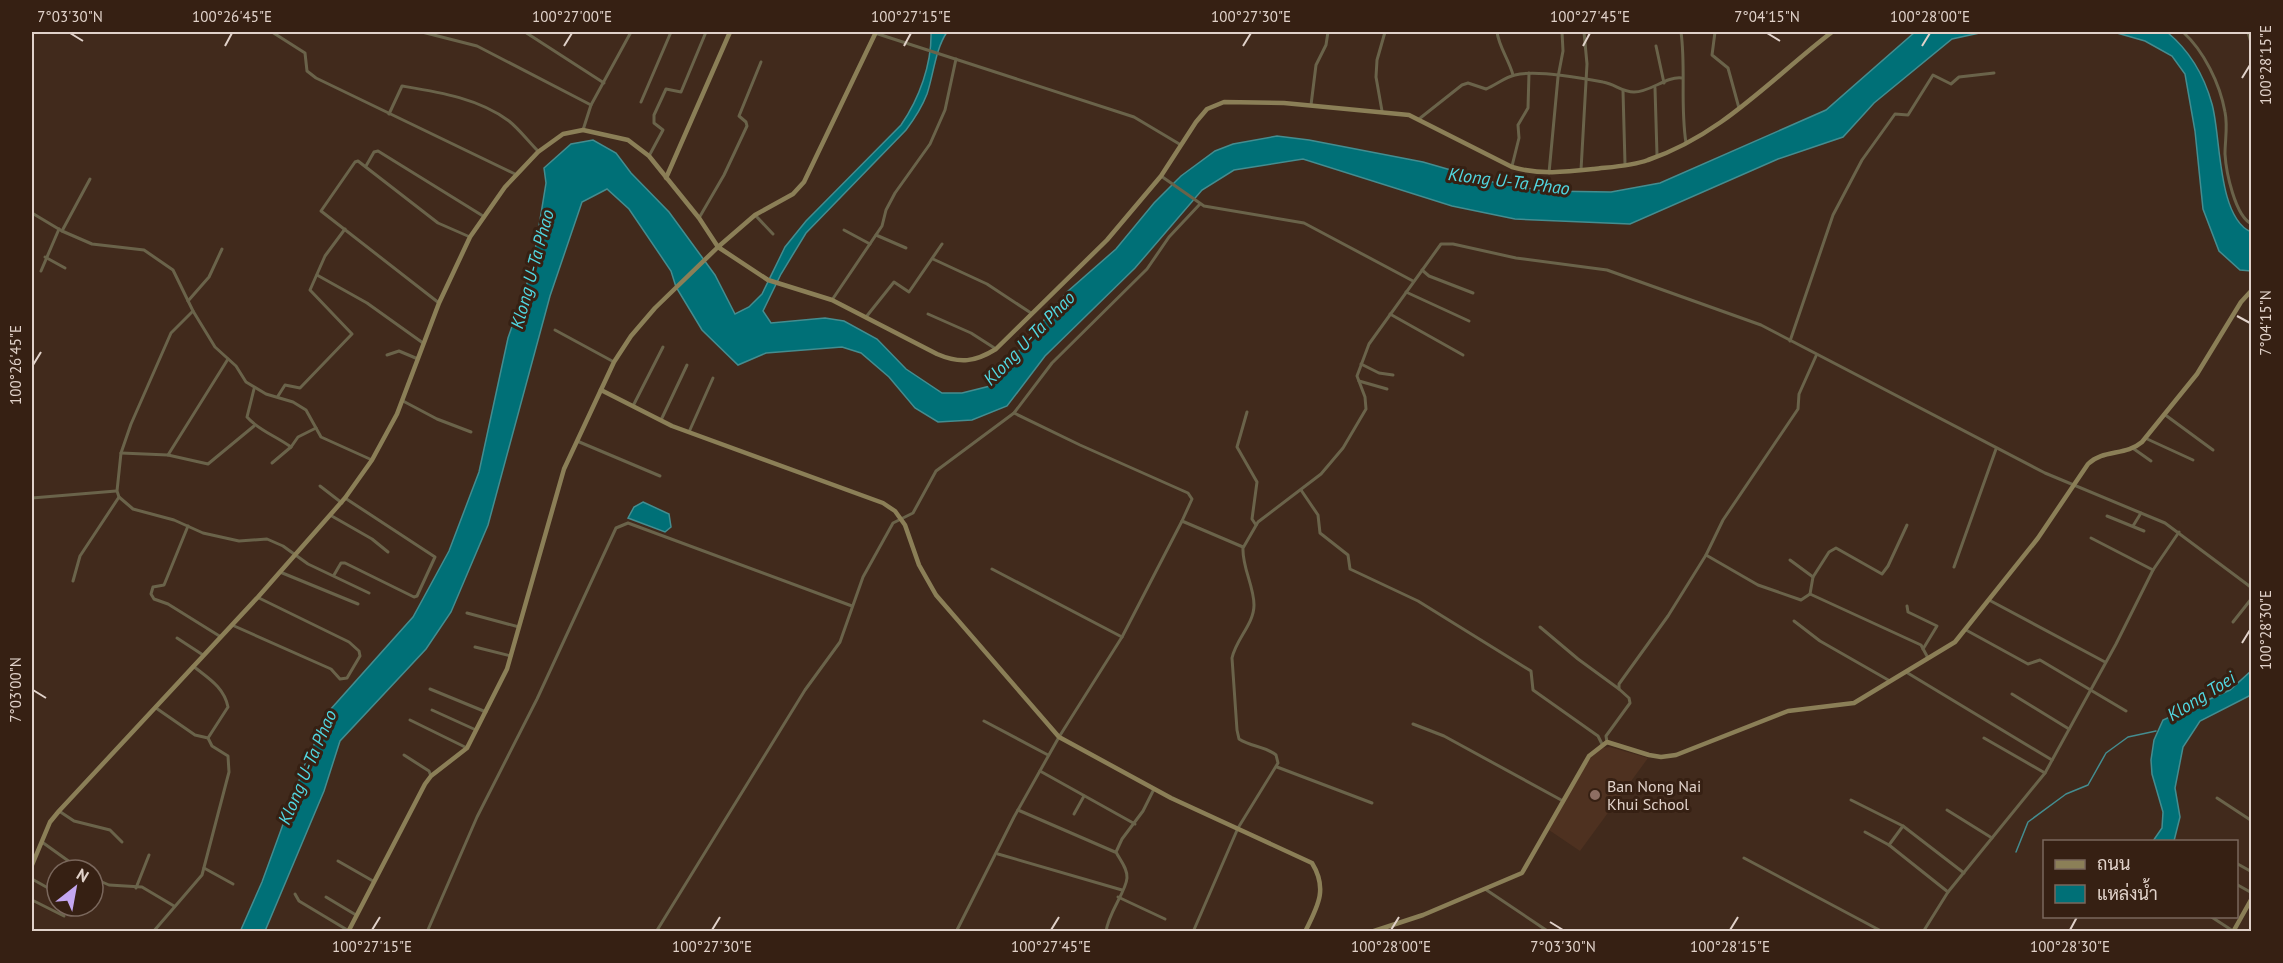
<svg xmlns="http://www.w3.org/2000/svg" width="2283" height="963" viewBox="0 0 2283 963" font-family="'PT Sans',Sarabun,sans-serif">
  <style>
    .built { fill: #4e3120 }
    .water { fill: #007077; stroke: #448d90; stroke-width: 1.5 }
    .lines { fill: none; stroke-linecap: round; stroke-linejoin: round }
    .stream { stroke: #448d90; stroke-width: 1.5 }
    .street { stroke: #6a634a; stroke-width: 3 }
    .secondary { stroke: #8b7f57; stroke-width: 4.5 }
    .ticks { fill: none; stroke: #e1d2ca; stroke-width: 2 }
    .education-dot { fill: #8d6e63; stroke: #362013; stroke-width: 2 }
    .labels { text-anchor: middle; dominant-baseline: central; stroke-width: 6; stroke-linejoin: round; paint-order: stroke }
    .poi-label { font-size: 16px; fill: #e1d2ca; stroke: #362013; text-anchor: start }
    .water-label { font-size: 18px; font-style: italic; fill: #51d7e1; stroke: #362013 }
    .neatline { fill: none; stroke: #e1d2ca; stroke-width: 2 }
    .ticks-label { font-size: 15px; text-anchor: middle; fill: #e1d2ca }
  </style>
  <rect width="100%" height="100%" fill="#412a1c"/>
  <path class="built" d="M1610,747l38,11 -68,93 -31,-21 38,-69 14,-13z"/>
  <g class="water">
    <path d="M931,32h16c-12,18 -13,41 -20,62 -5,13 -12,24 -21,36l-100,103 -25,41 -18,37 8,12 54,-5 19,3 33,18 29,30 36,24h20l28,-7 77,-94 49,-43 38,-46 27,-27 34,-25 18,-7 44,-8 32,4 114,22 73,21 49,8 66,1 49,-9 166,-73 89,-78h252c23,19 37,43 45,72 9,31 5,113 39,128v39l-11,-1 -21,-19 -16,-42 -8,-78 -10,-57 -13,-18 -27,-15 -28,-8 -133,-1 -32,7 -78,64 -31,34 -65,22 -148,65 -115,-5 -63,-13 -149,-47 -69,11 -32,20 -67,78 -90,88 -38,50 -35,14 -34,2 -23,-14 -26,-31 -28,-24 -19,-6 -76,6 -28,12 -36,-35 -26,-43 -5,-16 -42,-62 -22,-20 -25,13 -32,94 -62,229 -37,87 -25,37 -86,92 -16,50 -59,140 -25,1 22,-50 43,-118 25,-54 83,-93 36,-66 30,-79 29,-134 24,-69 14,-86 -2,-15 27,-24 22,-4 23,13 15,20 38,39 46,63 20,39 14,-7 13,-13 23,-47 21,-26 95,-96c18,-26 31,-61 30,-93z"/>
    <path d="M643,502l26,12 2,13 -6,5 -37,-14 6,-11z"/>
    <path d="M2251,671v24l-51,26 -17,26 -8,41 5,29 -6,24h-21l9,-13 1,-16 -11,-38 -1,-14 3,-20 9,-20 67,-30z"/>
  </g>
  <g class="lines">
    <path class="stream" d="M2016,852l12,-30 38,-28 22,-9 18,-32 22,-16 28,-6"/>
    <g class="street">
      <path d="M272,32l33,21 2,18 9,7 199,96"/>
      <path d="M422,32l55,14 114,59"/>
      <path d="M525,32l79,51"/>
      <path d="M1497,32c2,15 12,28 16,43"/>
      <path d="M1681,32c5,36 -1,73 5,111"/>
      <path d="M1715,32l-3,23 16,13 11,40"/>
      <path d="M2183,32c21,19 37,52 42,80 3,14 0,28 0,42 1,17 10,63 27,70"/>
      <path d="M2248,32l4,14"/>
      <path d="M875,33l259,84 47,28"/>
      <path d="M1656,46l8,37"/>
      <path d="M1655,88l2,67"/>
      <path d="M1623,91l2,73"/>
      <path d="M641,102l30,-70"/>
      <path d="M1311,105l5,-40 10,-20 2,-13"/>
      <path d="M1382,111l-6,-34 1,-17 8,-28"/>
      <path d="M389,114l13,-28c36,6 76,12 107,35 10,8 20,21 29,30"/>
      <path d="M1419,119l43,-34 6,-2 18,6c10,-4 19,-12 29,-14 19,-5 67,3 88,7 12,2 19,10 31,10 17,0 32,-16 48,-14"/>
      <path d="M583,130l8,-25 40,-73"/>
      <path d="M649,156l14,-26 -9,-7v-8l12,-26 15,3 25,-60"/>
      <path d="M366,166l8,-14 4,-1 105,65"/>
      <path d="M1512,166l7,-28 -1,-13 10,-17 1,-35"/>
      <path d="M1581,170l6,-106 -3,-32"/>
      <path d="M1549,173l9,-96 5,-26 -1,-19"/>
      <path d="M1161,176l43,30 100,17 109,58"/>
      <path d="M32,213l30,18 30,13 52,6 29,20 20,41 22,36 21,19 10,16 20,12 27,8 13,8 15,27 51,23"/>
      <path d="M755,215l18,19"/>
      <path d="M699,218l25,-43 23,-49 -1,-4 -7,-6 22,-54"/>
      <path d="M844,230l26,14"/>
      <path d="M62,231l28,-52"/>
      <path d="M876,235l30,13"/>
      <path d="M45,257l20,11"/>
      <path d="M933,259l54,25 44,29"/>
      <path d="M1422,270l7,6 44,17"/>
      <path d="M41,271l18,-42"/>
      <path d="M317,275l50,28 56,40"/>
      <path d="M1406,292l63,29"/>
      <path d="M832,300l50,-74 4,-16 9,-17 35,-49 15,-34 11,-51"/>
      <path d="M188,301l21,-24 13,-28"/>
      <path d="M439,303l-118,-92 34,-49 3,-1 80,62 32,14"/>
      <path d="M193,311l-22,22 -40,91 -10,29 -4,38 2,6 14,12 41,11 29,13 36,8 28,-2 16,7 25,18 61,29"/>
      <path d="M928,314l43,19 25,16"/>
      <path d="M1390,314l73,41"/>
      <path d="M866,317l28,-35 15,10 33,-48"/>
      <path d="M555,330l59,32"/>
      <path d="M1790,341l43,-126 29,-55 33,-46 13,1 25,-40 18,9 8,-7 35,-4"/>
      <path d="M387,355l12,-4 19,8"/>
      <path d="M1361,364l18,9 14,2"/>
      <path d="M1359,381l28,8"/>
      <path d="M254,389l-7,28c11,13 29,19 44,30"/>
      <path d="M278,396l7,-11 15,3 52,-54 -42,-44 15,-34 20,-27"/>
      <path d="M403,401l34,18 34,13"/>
      <path d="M633,406l30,-59"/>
      <path d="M1247,412l-10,35 20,35 -5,37 4,6"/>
      <path d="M1014,413l66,32 108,48 4,6 -10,22"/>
      <path d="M2164,414l49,36"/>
      <path d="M661,420l26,-55"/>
      <path d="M689,432l24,-54"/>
      <path d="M2145,438l48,22"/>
      <path d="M577,441l83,35"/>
      <path d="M2134,449l17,12"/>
      <path d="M121,453l47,2 60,-96"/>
      <path d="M168,455l40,9 46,-38"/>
      <path d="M272,463l19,-16 7,-10 18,-9"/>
      <path d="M320,486l22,17"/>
      <path d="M1301,490l17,25 2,18 28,22 2,14 68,32 113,70 2,19 65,46 4,8"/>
      <path d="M32,498l84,-7"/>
      <path d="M330,515l42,24 16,13"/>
      <path d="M2107,516l37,15"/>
      <path d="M188,526l-24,59 -11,2 -2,7 3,5 14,5 53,33"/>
      <path d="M2133,526l8,-13"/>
      <path d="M2091,538l62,32"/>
      <path d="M1706,555l52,30 43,15 9,-6 111,51 7,13"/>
      <path d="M1790,560l23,17 -3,17"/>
      <path d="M1954,567l42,-118"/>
      <path d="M280,572l78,32"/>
      <path d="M334,575l7,-12h4l69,34 3,-1 18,-39 -90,-59"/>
      <path d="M1813,577l16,-25 7,-4 46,26 6,-8 19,-41"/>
      <path d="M73,581l7,-25 39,-59"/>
      <path d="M1989,600l116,62"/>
      <path d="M1907,606l1,6 29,14 -14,23"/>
      <path d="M467,613l52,14"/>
      <path d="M1794,621l26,20 70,40"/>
      <path d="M2233,622l19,-24"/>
      <path d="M232,625l99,44 9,10 7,-1 13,-22 -1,-5 -10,-9 -90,-44"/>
      <path d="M1540,627l38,32 41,30"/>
      <path d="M1966,630l62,34 12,-4 86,51"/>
      <path d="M1122,637l60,-116 61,26"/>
      <path d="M177,638l26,17"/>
      <path d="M475,647l36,9"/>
      <path d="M1906,672l146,88"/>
      <path d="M430,689l56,23"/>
      <path d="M2012,694l57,35"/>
      <path d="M156,708l39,27 13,3"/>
      <path d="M432,710l44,20"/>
      <path d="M410,720l57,28"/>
      <path d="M984,721l64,34"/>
      <path d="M1413,724l31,12 119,65"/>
      <path d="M1984,738l61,35"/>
      <path d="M1607,742l-1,-6 24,-33 -1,-5 -10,-9v-5l49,-68 38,-61 17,-35 75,-111 1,-15 17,-38"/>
      <path d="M404,755l25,16 2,5"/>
      <path d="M1277,767l95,36"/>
      <path d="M1040,771l95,53"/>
      <path d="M2217,798l35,23"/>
      <path d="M1851,800l52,26 61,47"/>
      <path d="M2251,801l1,1"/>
      <path d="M1018,810l97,42"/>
      <path d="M1947,810l45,28"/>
      <path d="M59,811l15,10 36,9 12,12"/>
      <path d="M1074,814l10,-18"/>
      <path d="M1865,832l24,13 59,47"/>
      <path d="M42,842l39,28"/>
      <path d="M1889,845l14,-19"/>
      <path d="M998,854l124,36"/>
      <path d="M1744,858l139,74"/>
      <path d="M338,861l35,20"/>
      <path d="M2236,863l16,9"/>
      <path d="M204,868l29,16"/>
      <path d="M93,878l16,7 33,2 32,19"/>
      <path d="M32,879l25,14"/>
      <path d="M2236,884l16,9"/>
      <path d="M136,888l13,-33"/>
      <path d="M1485,889l64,43"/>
      <path d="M295,894l4,7 50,30"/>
      <path d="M326,897l30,18"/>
      <path d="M1118,897l47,22"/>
      <path d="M32,900l32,16"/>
      <path d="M2210,916l23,15"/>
      <path d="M153,932l49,-57 27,-103 -1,-16 -16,-10 -4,-8 20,-31c-4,-20 -20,-29 -35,-41"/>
      <path d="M427,932l50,-115 60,-118 79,-171 12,-5 224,83"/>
      <path d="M656,932l149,-242 35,-48 23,-65 30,-54 20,-10 23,-42 78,-58 38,-50 95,-94 22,-32 31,-33"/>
      <path d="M956,932l58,-115 45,-80 63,-100 -130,-68"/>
      <path d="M1106,932c2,-19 20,-40 21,-54 1,-9 -7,-18 -11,-26l6,-13 21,-28 11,-22"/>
      <path d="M1193,932l45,-104 40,-65 -2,-8c-11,-9 -25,-8 -37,-16l-2,-9 -5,-72c4,-19 22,-34 22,-53 0,-19 -12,-38 -11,-57l15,-26 63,-48 22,-26 23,-39 -1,-12 -8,-21 12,-32 72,-100h12l63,14 91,12 154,55 284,148 120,50 87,65"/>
      <path d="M1923,932l25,-40 97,-119 71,-129 37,-74 26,-38"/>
    </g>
    <g class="secondary">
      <path d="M876,32l-72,150 -11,12 -38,21 -37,32 50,33 64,20 105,54c23,10 38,8 59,-5l111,-109 54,-64 35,-54 11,-13 17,-7 60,1 125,12 103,52c27,8 54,5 82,2 17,-2 38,-3 54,-9 74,-25 124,-82 184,-128"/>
      <path d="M666,178l64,-146"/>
      <path d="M601,390l71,36 211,77 12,8 10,14 14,40 17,30 123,142 112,61 141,65c16,26 6,43 -7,69"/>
      <path d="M32,865l18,-43 9,-11 199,-214 87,-99 27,-38 25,-46 42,-111 31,-66 35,-50 33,-35 25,-18 20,-4 45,10 21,16 50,62 19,29 -63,61 -24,28 -17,26 -50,107 -57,200 -40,79 -36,28 -6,8 -77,148"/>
      <path d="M1371,932l52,-17 99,-42 67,-117 18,-14 42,13 12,2 15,-2 112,-44 66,-8 101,-61 83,-104 50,-74c15,-15 38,-8 54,-22l55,-68 44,-72 11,-12"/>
      <path d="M2233,932l19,-34"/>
    </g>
  </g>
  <path class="ticks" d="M70,33l13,8M1767,33l13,8M225,46l7,-13M564,46l8,-13M904,46l7,-13M1243,46l8,-13M1583,46l7,-13M1922,46l8,-13M2242,78l8,-13M2237,316l13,7M33,365l8,-13M2242,643l8,-13M33,690l13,8M1550,922l13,8M372,930l8,-13M712,930l8,-13M1051,930l8,-13M1391,930l8,-13M1730,930l8,-13M2070,930l7,-13"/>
  <circle class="education-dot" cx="1595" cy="795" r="6"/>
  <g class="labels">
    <g class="poi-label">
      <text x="1607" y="786">Ban Nong Nai<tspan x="1607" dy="18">Khui School</tspan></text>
    </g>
    <g class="water-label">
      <text transform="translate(1509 181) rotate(7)">Klong U-Ta Phao</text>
      <text transform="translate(532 269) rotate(-75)">Klong U-Ta Phao</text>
      <text transform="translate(1029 338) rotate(-46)">Klong U-Ta Phao</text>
      <text transform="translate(2201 696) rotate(-32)">Klong Toei</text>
      <text transform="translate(307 767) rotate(-67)">Klong U-Ta Phao</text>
    </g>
  </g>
  <rect width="2283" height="963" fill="none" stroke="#362013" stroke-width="66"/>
  <rect x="2043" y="840" width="195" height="78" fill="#362013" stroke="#7a675c" stroke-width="1.5"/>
  <rect x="2055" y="860" width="30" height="9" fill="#8b7f57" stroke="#7a675c" stroke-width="1.5"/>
  <text x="2097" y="870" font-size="18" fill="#e1d2ca">ถนน</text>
  <rect x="2055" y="885" width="30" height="18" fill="#007077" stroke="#7a675c" stroke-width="1.5"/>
  <text x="2097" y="900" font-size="18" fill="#e1d2ca">แหล่งน้ำ</text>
  <g transform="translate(75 888) rotate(31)"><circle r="28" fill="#362013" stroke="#7a675c" stroke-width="1.5"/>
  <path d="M0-4.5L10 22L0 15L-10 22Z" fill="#c4a7f1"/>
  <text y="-9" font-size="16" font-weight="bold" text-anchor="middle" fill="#e1d2ca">N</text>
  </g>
  <rect x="33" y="33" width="2217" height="897" class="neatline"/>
  <g class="ticks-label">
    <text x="70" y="22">7°03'30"N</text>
    <text x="232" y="22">100°26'45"E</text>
    <text x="572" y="22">100°27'00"E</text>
    <text x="911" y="22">100°27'15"E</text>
    <text x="1251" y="22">100°27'30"E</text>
    <text x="1590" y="22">100°27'45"E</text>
    <text x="1767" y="22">7°04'15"N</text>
    <text x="1930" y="22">100°28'00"E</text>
    <text transform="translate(2266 65) rotate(-90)" y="5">100°28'15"E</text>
    <text transform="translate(2266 323) rotate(-90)" y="5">7°04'15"N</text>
    <text transform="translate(16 365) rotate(-90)" y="5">100°26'45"E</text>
    <text transform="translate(2266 630) rotate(-90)" y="5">100°28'30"E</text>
    <text transform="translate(16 690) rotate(-90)" y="5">7°03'00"N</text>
    <text x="372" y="952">100°27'15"E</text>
    <text x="712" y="952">100°27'30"E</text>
    <text x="1051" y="952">100°27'45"E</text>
    <text x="1391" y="952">100°28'00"E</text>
    <text x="1563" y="952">7°03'30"N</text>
    <text x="1730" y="952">100°28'15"E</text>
    <text x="2070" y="952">100°28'30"E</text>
  </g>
</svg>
